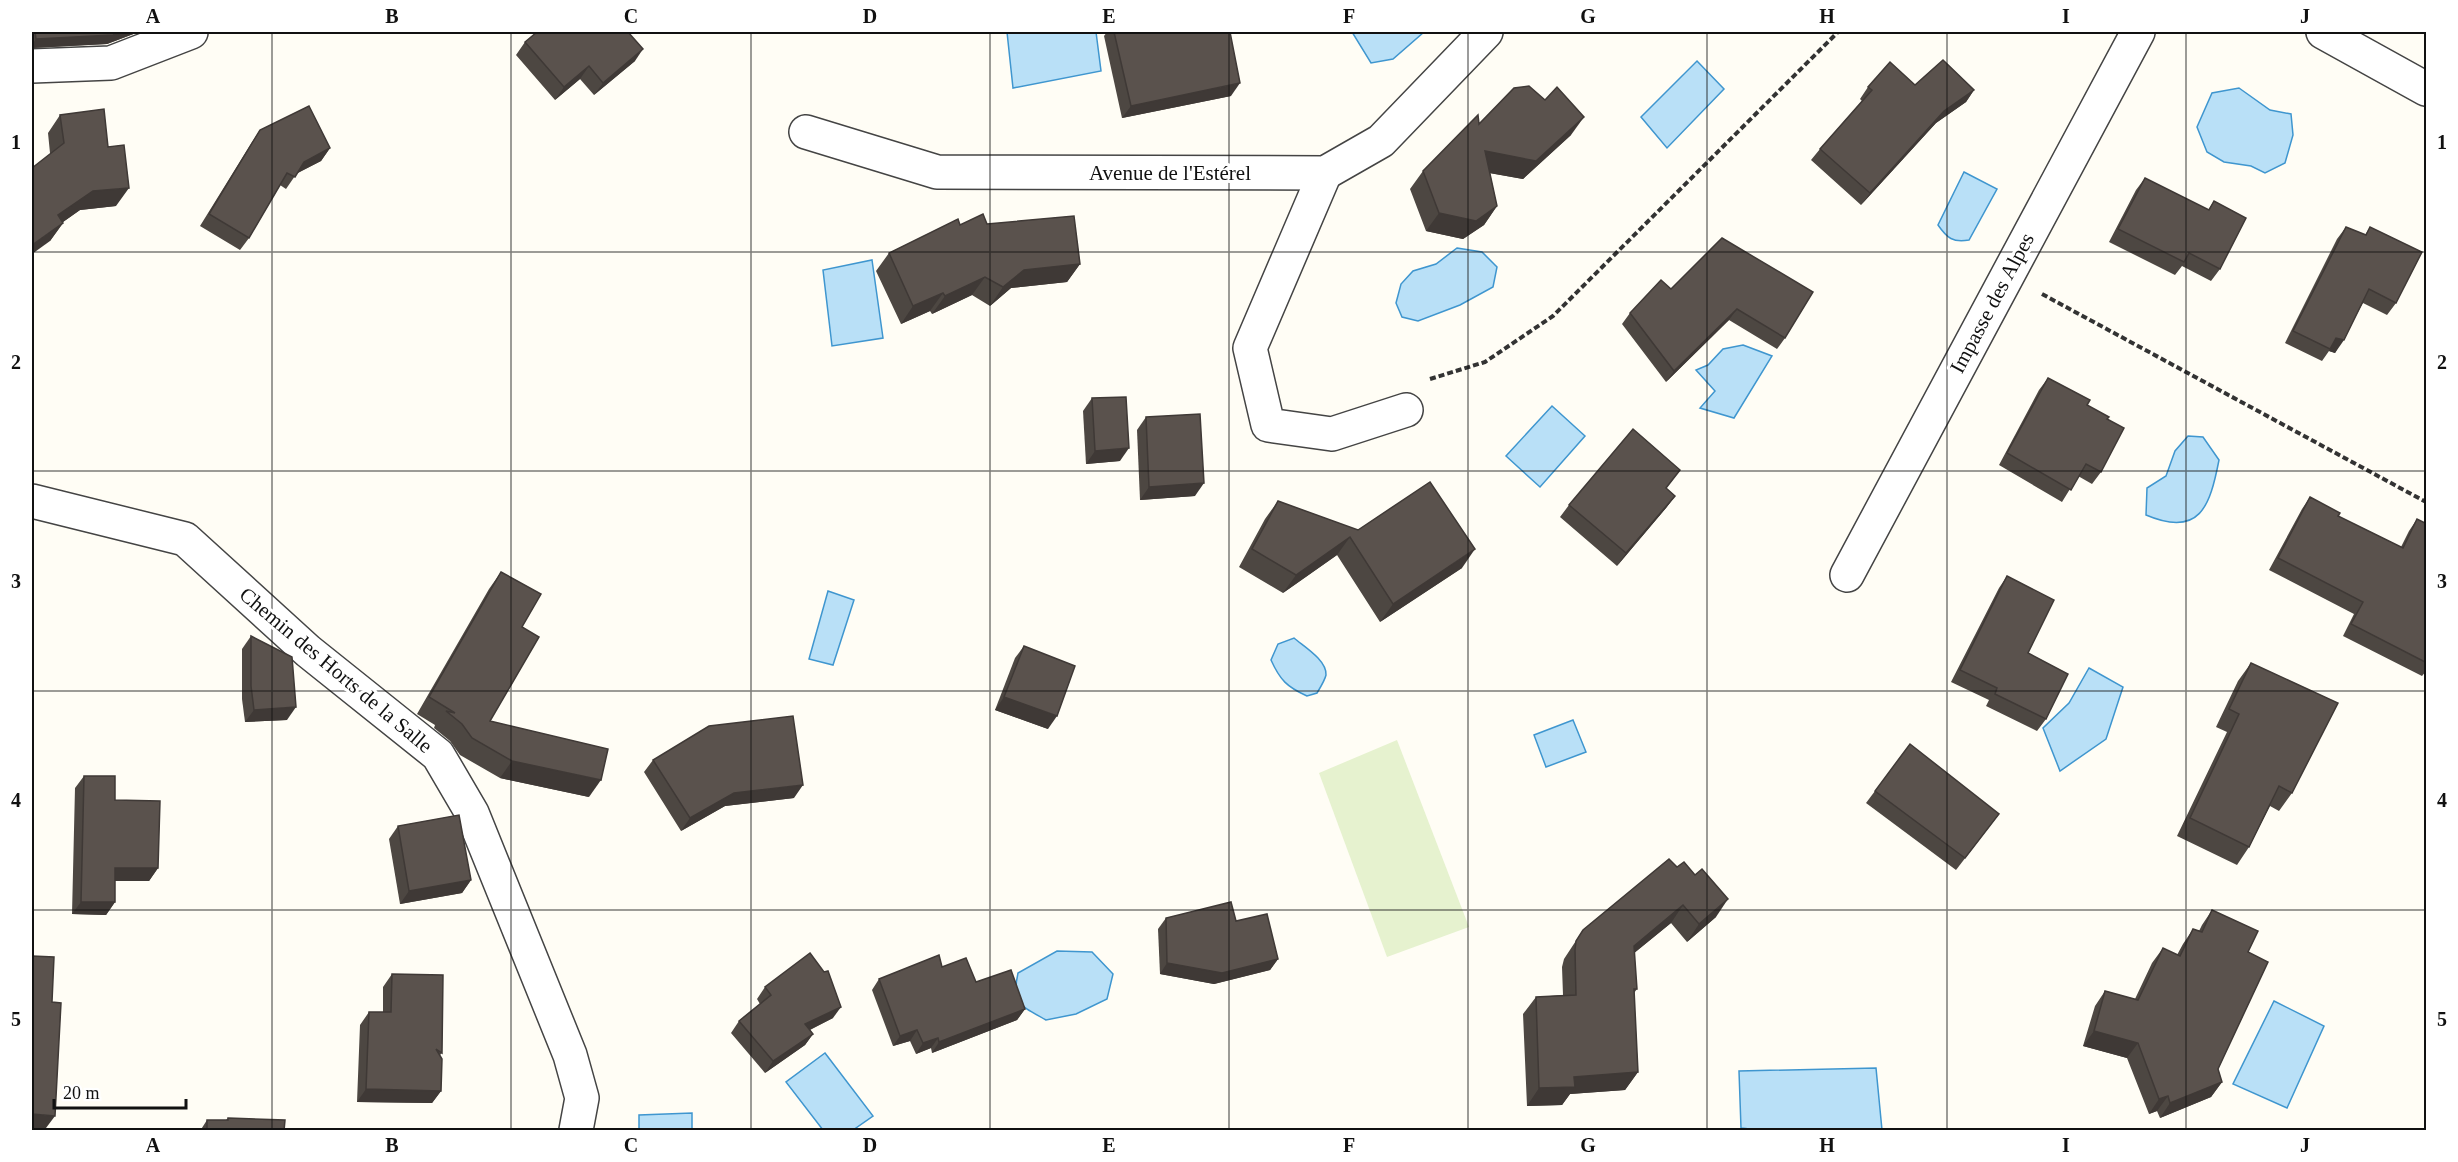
<svg xmlns="http://www.w3.org/2000/svg" width="2458" height="1162" viewBox="0 0 2458 1162" font-family="Georgia,serif">
  <style>
    .pitch { fill: #e6f2cf }
    .water { fill: #b9e0f7; stroke: #3f96cf; stroke-width: 1.5 }
    .lines { fill: none; stroke-linecap: round; stroke-linejoin: round }
    .minor-casing { stroke: #444; stroke-width: 36 }
    .path { stroke: #333; stroke-width: 4; stroke-dasharray: 6 3; stroke-linecap: butt }
    .minor { stroke: #fff; stroke-width: 33 }
    .wall { fill: #4d4742 }
    .shaded-wall { fill: #3f3936 }
    .building { fill: #5a524d; stroke: #3f3936; stroke-width: 1.5 }
    .grid { fill: none; stroke: #111; stroke-width: 1.5; stroke-opacity: 0.55 }
    .labels { text-anchor: middle; dominant-baseline: central; stroke-width: 6; stroke-linejoin: round; paint-order: stroke }
    .street-label { font-size: 21px; fill: #111; stroke: #fff }
    .neatline { fill: none; stroke: #111; stroke-width: 2 }
    .grid-label { font-size: 20px; text-anchor: middle; font-weight: bold; fill: #111 }
  </style>
  <rect width="100%" height="100%" fill="#fffdf5"/>
  <path class="pitch" d="M1397,740l72,187 -82,30 -68,-184z"/>
  <g class="water">
    <path d="M1007,32h89l5,39 -88,17z"/>
    <path d="M1352,32h72l-31,27 -22,4z"/>
    <path d="M1697,61l27,28 -57,59 -26,-31z"/>
    <path d="M2239,88l31,22 21,4 2,21 -8,28 -20,10 -14,-7 -27,-4 -17,-10 -10,-25 15,-34z"/>
    <path d="M1964,172l33,17 -28,51c-16,3 -22,-2 -31,-15z"/>
    <path d="M1457,248l25,4 15,15 -4,20 -33,18 -42,16 -16,-4 -6,-14 5,-19 12,-13 23,-7z"/>
    <path d="M872,260l11,78 -51,8 -9,-76z"/>
    <path d="M1743,345l29,11 -38,62 -34,-10 15,-17 -19,-21 12,-5 15,-16z"/>
    <path d="M1552,406l33,30 -45,51 -34,-31z"/>
    <path d="M2188,436l15,1 16,23c-9,46 -19,78 -73,55l1,-27 19,-12 9,-25z"/>
    <path d="M828,591l26,9 -21,65 -24,-6z"/>
    <path d="M1294,638c9,8 33,22 32,37 -1,5 -6,13 -9,18l-10,3c-20,-9 -27,-16 -36,-36l7,-16z"/>
    <path d="M2089,668l34,19 -17,52 -46,32 -17,-43 26,-25z"/>
    <path d="M1573,720l13,32 -40,15 -12,-32z"/>
    <path d="M1057,951l35,1 21,22 -6,25 -31,15 -30,6c-25,-14 -35,-16 -28,-47z"/>
    <path d="M2274,1001l50,25 -37,82 -54,-24z"/>
    <path d="M825,1053l48,63 -20,14h-30l-37,-48z"/>
    <path d="M1876,1068l6,62h-123l-18,-2 -2,-57z"/>
    <path d="M692,1113v17h-53v-15z"/>
  </g>
  <g class="lines">
    <defs>
      <g id="minor">
        <path d="M2323,32l103,57"/>
        <path d="M32,66l79,-3 80,-31"/>
        <path d="M806,132l131,40 388,1 56,-32 105,-109"/>
        <path d="M1325,173l-75,175 18,77 64,9 74,-24"/>
        <path d="M32,501l153,38 123,112 130,104 34,58 98,242 12,43 -6,32"/>
        <path d="M1847,575l291,-543"/>
      </g>
    </defs>
    <use href="#minor" class="minor-casing"/>
    <g class="path">
      <path d="M2042,294l384,208"/>
      <path d="M1430,379l55,-17 68,-46 285,-284"/>
    </g>
    <use href="#minor" class="minor"/>
  </g>
  <g class="wall">
    <path d="M32,32h105l-1,1 -29,11 -75,4z"/>
    <path d="M1107,32h7l117,64 -109,22 -18,-82z"/>
    <path d="M525,42l110,19 -41,34 -14,-16 -25,21 -39,-45z"/>
    <path d="M1915,85l59,5 -8,12 -30,21 -75,82 -50,-45 9,-11 42,-48 -2,-2 8,-12z"/>
    <path d="M60,115l48,32 8,59 -36,4 -17,12v1l-13,18v-88l-2,-20z"/>
    <path d="M1479,124l92,11 -48,44 -33,-6 7,33 -13,19 -21,14 -37,-8 -16,-42 13,-18z"/>
    <path d="M260,130l70,18 -9,13 -24,12 -11,16 -6,-4 -31,53 -9,12 -40,-24 52,-84z"/>
    <path d="M2145,178l63,32 6,-9 6,68 -9,12 -29,-15 -7,9 -66,-33 27,-52z"/>
    <path d="M987,224l93,40 -13,18 -56,6 -21,18 -18,-11 -40,19 -2,-3 -29,13 -25,-53 13,-18 71,-28z"/>
    <path d="M2346,227l19,8 5,-8 26,76 -9,12 -24,-12 -28,50 -6,-2 -7,10 -37,-18 52,-104z"/>
    <path d="M1722,238l63,100 -8,11 -48,-29 -63,62 -44,-58 8,-11 41,-24z"/>
    <path d="M2048,378l59,41 -6,53 -9,12 -14,-8 -16,26 -63,-37 40,-75z"/>
    <path d="M1092,398l28,63 -34,3 -3,-53z"/>
    <path d="M1146,417l49,79 -55,4 -3,-70z"/>
    <path d="M1680,470l-14,18 9,8 -9,12 -49,58 -57,-49 9,-12z"/>
    <path d="M2310,497l28,19 63,31 8,-16 8,-12 10,5v146l-5,6 -79,-40 11,-22 -85,-44 33,-61z"/>
    <path d="M1278,501l184,67 -82,54 -43,-67 -54,38 -44,-26 26,-48z"/>
    <path d="M501,572l21,55 -32,94 99,76 -89,-19 -40,-23 -10,-14 -16,-13 1,-3 -18,-11 72,-125z"/>
    <path d="M2007,576l39,143 -9,12 -51,-25 3,-6 -38,-18 48,-94z"/>
    <path d="M251,636l36,84 -42,2 -3,-23v-50z"/>
    <path d="M1024,646l24,83 -53,-19 20,-52z"/>
    <path d="M2251,663l41,130 -13,18 -9,-5 -21,41 -12,18 -60,-29 50,-104 -11,-5 22,-46z"/>
    <path d="M653,760l141,38 -69,8 -44,25 -37,-59z"/>
    <path d="M84,776l31,24 43,68 -9,13h-34v21l-9,13 -34,-1 3,-126z"/>
    <path d="M1875,791l124,23 -43,56 -90,-67z"/>
    <path d="M398,826l73,54 -9,13 -62,11 -11,-65z"/>
    <path d="M1677,867l39,50 -29,25 -16,-19 -37,30 3,36 -3,4 4,79 -13,18 -55,4 -8,11 -35,1 -4,-92 13,-17 27,-2 -1,-28 2,-8 19,-29z"/>
    <path d="M2212,910l36,42 -30,117 4,13 -11,15 -51,21 -3,-7 -8,3 -22,-56 -44,-12 12,-40 10,-15 30,8 17,-36 11,-15 14,7 6,-11 10,-15 6,2 3,-6z"/>
    <path d="M1166,918l70,3 42,38 -8,11 -56,14 -54,-10 -2,-45z"/>
    <path d="M942,967l34,15 49,27 -8,11 -85,33 -1,-5 -15,6 -6,-13 -17,5 -21,-56 7,-11z"/>
    <path d="M392,974l50,79 -2,2 1,36 -9,12 -75,-1 3,-77 9,-13h14v-25z"/>
    <path d="M765,987l68,31 -23,12 3,4 -8,11 -40,28 -34,-40 8,-12 21,-17 -3,-5z"/>
    <path d="M228,1118l56,13h-84l7,-11h19z"/>
  </g>
  <g class="shaded-wall">
    <path d="M123,32h14l-1,1 -29,11 -75,4v-3l4,-6z"/>
    <path d="M643,49l-8,12 -41,34 9,-12z"/>
    <path d="M589,66l-9,13 -25,21 9,-13z"/>
    <path d="M1240,83l-9,13 -109,22 9,-12z"/>
    <path d="M1974,90l-8,12 -30,21 -75,82 9,-12 74,-82z"/>
    <path d="M1584,117l-13,18 -48,44 -51,-9 13,-19z"/>
    <path d="M330,148l-9,13 -25,13 8,-12z"/>
    <path d="M129,188l-13,18 -36,4 -34,24 12,-19 35,-24z"/>
    <path d="M1497,206l-13,19 -21,14 -37,-8 13,-18z"/>
    <path d="M63,223l-13,18 -18,13v-9z"/>
    <path d="M1080,264l-13,18 -56,6 -21,18 13,-19 21,-17z"/>
    <path d="M985,277l-13,18 -40,19 13,-18z"/>
    <path d="M943,293l-13,18 -29,13 12,-18z"/>
    <path d="M1737,309l-8,11 -63,62 8,-11z"/>
    <path d="M2336,338l8,2 -9,13 -6,-2z"/>
    <path d="M1129,448l-9,13 -34,3 9,-13z"/>
    <path d="M1204,483l-9,13 -55,4 9,-13z"/>
    <path d="M1675,496l-9,12 -49,58 9,-13z"/>
    <path d="M1350,537l-13,18 -54,38 13,-18z"/>
    <path d="M1475,549l-13,19 -82,54 13,-18z"/>
    <path d="M1004,697l53,19 -9,13 -53,-19z"/>
    <path d="M296,707l-9,13 -42,2 9,-12z"/>
    <path d="M512,761l89,19 -12,17 -89,-19z"/>
    <path d="M803,785l-9,13 -69,8 -44,25 9,-13 44,-25z"/>
    <path d="M115,868h43l-9,13h-43z"/>
    <path d="M471,880l-9,13 -62,11 9,-13z"/>
    <path d="M1728,899l-12,18 -29,25 12,-18z"/>
    <path d="M81,902h34l-9,13 -34,-1z"/>
    <path d="M1683,905l-12,18 -49,40 12,-17z"/>
    <path d="M1278,959l-8,11 -56,14 -54,-10 7,-11z"/>
    <path d="M841,1007l-8,11 -36,18 8,-12z"/>
    <path d="M1025,1009l-8,11 -85,33 7,-11z"/>
    <path d="M917,1030l-7,11 -17,5 7,-10z"/>
    <path d="M2094,1031l44,12 -11,15 -44,-12z"/>
    <path d="M813,1034l-8,11 -40,28 8,-12z"/>
    <path d="M938,1038l-7,10 -15,6 7,-11z"/>
    <path d="M1638,1072l-13,18 -55,4 -8,11 -35,1 12,-18 35,-11z"/>
    <path d="M2222,1082l-11,15 -51,21 10,-15z"/>
    <path d="M366,1089l75,2 -9,12 -75,-1z"/>
    <path d="M2168,1096l-11,15 -8,3 10,-15z"/>
    <path d="M32,1114l23,2 -9,12h-14z"/>
  </g>
  <g class="building">
    <path d="M35,32h88l-10,3 -77,4z"/>
    <path d="M537,32h91l15,17 -40,34 -14,-17 -25,21 -39,-45z"/>
    <path d="M1114,32h116l10,51 -109,23z"/>
    <path d="M1943,60l31,30 -30,21 -74,82 -50,-44 52,-59 -4,-3 22,-25 25,23z"/>
    <path d="M1529,86l16,14 12,-13 27,30 -48,44 -51,-10 12,55 -21,15 -37,-8 -16,-42 55,-56 1,9 35,-36z"/>
    <path d="M309,106l21,42 -26,14 -9,15 -8,-4 -38,65 -40,-24 51,-84z"/>
    <path d="M104,109l4,38 16,-2 5,43 -36,3 -35,24 5,8 -31,22v-77l32,-25 -4,-28z"/>
    <path d="M2145,178l64,32 5,-9 32,17 -26,51 -31,-16 -5,9 -66,-33z"/>
    <path d="M983,214l4,10 87,-8 6,48 -56,6 -21,17 -18,-10 -40,19 -2,-3 -30,13 -24,-53 69,-34 2,6z"/>
    <path d="M2346,227l20,8 4,-8 52,25 -26,51 -27,-14 -25,51 -8,-2 -6,11 -37,-18z"/>
    <path d="M1722,238l91,54 -28,46 -48,-29 -63,62 -44,-58 31,-33 10,9z"/>
    <path d="M2048,378l42,22 -3,5 22,12 -2,2 17,9 -23,44 -15,-8 -15,26 -64,-37z"/>
    <path d="M1126,397l3,51 -34,3 -3,-53z"/>
    <path d="M1200,414l4,69 -55,4 -3,-70z"/>
    <path d="M1633,429l47,41 -14,18 9,8 -49,57 -57,-48z"/>
    <path d="M1430,482l45,67 -82,55 -43,-67 -54,38 -44,-26 26,-48 80,29z"/>
    <path d="M2310,497l30,16 -2,3 65,32 14,-29 10,5v139l-76,-39 12,-22 -85,-44z"/>
    <path d="M501,572l40,22 -19,33 17,10 -49,84 118,28 -7,31 -89,-19 -40,-23 -10,-14 -16,-13 9,2 -26,-16z"/>
    <path d="M2007,576l47,24 -26,53 40,21 -22,45 -51,-25 2,-6 -37,-18z"/>
    <path d="M251,636l41,21 4,50 -42,3 -3,-24z"/>
    <path d="M1024,646l51,20 -18,50 -53,-19z"/>
    <path d="M2251,663l87,40 -46,90 -13,-7 -30,61 -59,-29 49,-104 -10,-5z"/>
    <path d="M793,716l10,69 -69,8 -44,25 -37,-58 56,-34z"/>
    <path d="M1910,744l89,70 -34,44 -90,-67z"/>
    <path d="M84,776h31v24l45,1 -2,67h-43v34h-34z"/>
    <path d="M459,815l12,65 -62,11 -11,-65z"/>
    <path d="M1669,859l8,8 7,-5 11,13 7,-6 26,30 -29,25 -16,-19 -49,41 3,43h-3l4,83 -64,5 1,10 -36,1 -3,-91 40,-2 -1,-45 1,-9 7,-11z"/>
    <path d="M1231,902l5,19 31,-7 11,45 -56,14 -55,-10 -1,-45z"/>
    <path d="M2212,910l46,21 -10,21 20,10 -50,107 4,13 -52,21 -2,-7 -9,3 -21,-56 -44,-12 11,-40 33,9 25,-52 17,8 13,-27 9,3z"/>
    <path d="M810,953l14,19 4,-1 13,36 -36,17 8,10 -40,27 -34,-40 32,-26 -6,-8z"/>
    <path d="M939,955l3,12 24,-9 10,24 35,-12 14,39 -86,33 -1,-4 -15,5 -6,-13 -17,6 -21,-57z"/>
    <path d="M32,956l22,1 -2,45 9,1 -6,113 -23,-2z"/>
    <path d="M392,974l51,1 -1,78 -6,-4 6,10 -1,32 -75,-2 3,-77h22z"/>
    <path d="M228,1118l57,2 -1,11h-77v-11h21z"/>
  </g>
  <path class="grid" d="M272,32v1098M511,32v1098M751,32v1098M990,32v1098M1229,32v1098M1468,32v1098M1707,32v1098M1947,32v1098M2186,32v1098M32,252h2394M32,471h2394M32,691h2394M32,910h2394"/>
  <g class="labels">
    <g class="street-label">
      <text x="1170" y="173">Avenue de l'Estérel</text>
      <text transform="translate(1992 303) rotate(-62)">Impasse des Alpes</text>
      <text transform="translate(336 670) rotate(40)">Chemin des Horts de la Salle</text>
    </g>
  </g>
  <rect width="2458" height="1162" fill="none" stroke="#ffffff" stroke-width="66"/>
  <path d="M54 1099v9h132v-9" fill="none" stroke="#111111" stroke-width="3"/>
  <text x="63" y="1099" font-size="18" fill="#111111" stroke="#ffffff" stroke-width="4.5" paint-order="stroke">20 m</text>
  <rect x="33" y="33" width="2392" height="1096" class="neatline"/>
  <g class="grid-label">
    <text x="153" y="23">A</text>
    <text x="392" y="23">B</text>
    <text x="631" y="23">C</text>
    <text x="870" y="23">D</text>
    <text x="1109" y="23">E</text>
    <text x="1349" y="23">F</text>
    <text x="1588" y="23">G</text>
    <text x="1827" y="23">H</text>
    <text x="2066" y="23">I</text>
    <text x="2305" y="23">J</text>
    <text x="16" y="149">1</text>
    <text x="2442" y="149">1</text>
    <text x="16" y="369">2</text>
    <text x="2442" y="369">2</text>
    <text x="16" y="588">3</text>
    <text x="2442" y="588">3</text>
    <text x="16" y="807">4</text>
    <text x="2442" y="807">4</text>
    <text x="16" y="1026">5</text>
    <text x="2442" y="1026">5</text>
    <text x="153" y="1152">A</text>
    <text x="392" y="1152">B</text>
    <text x="631" y="1152">C</text>
    <text x="870" y="1152">D</text>
    <text x="1109" y="1152">E</text>
    <text x="1349" y="1152">F</text>
    <text x="1588" y="1152">G</text>
    <text x="1827" y="1152">H</text>
    <text x="2066" y="1152">I</text>
    <text x="2305" y="1152">J</text>
  </g>
</svg>
